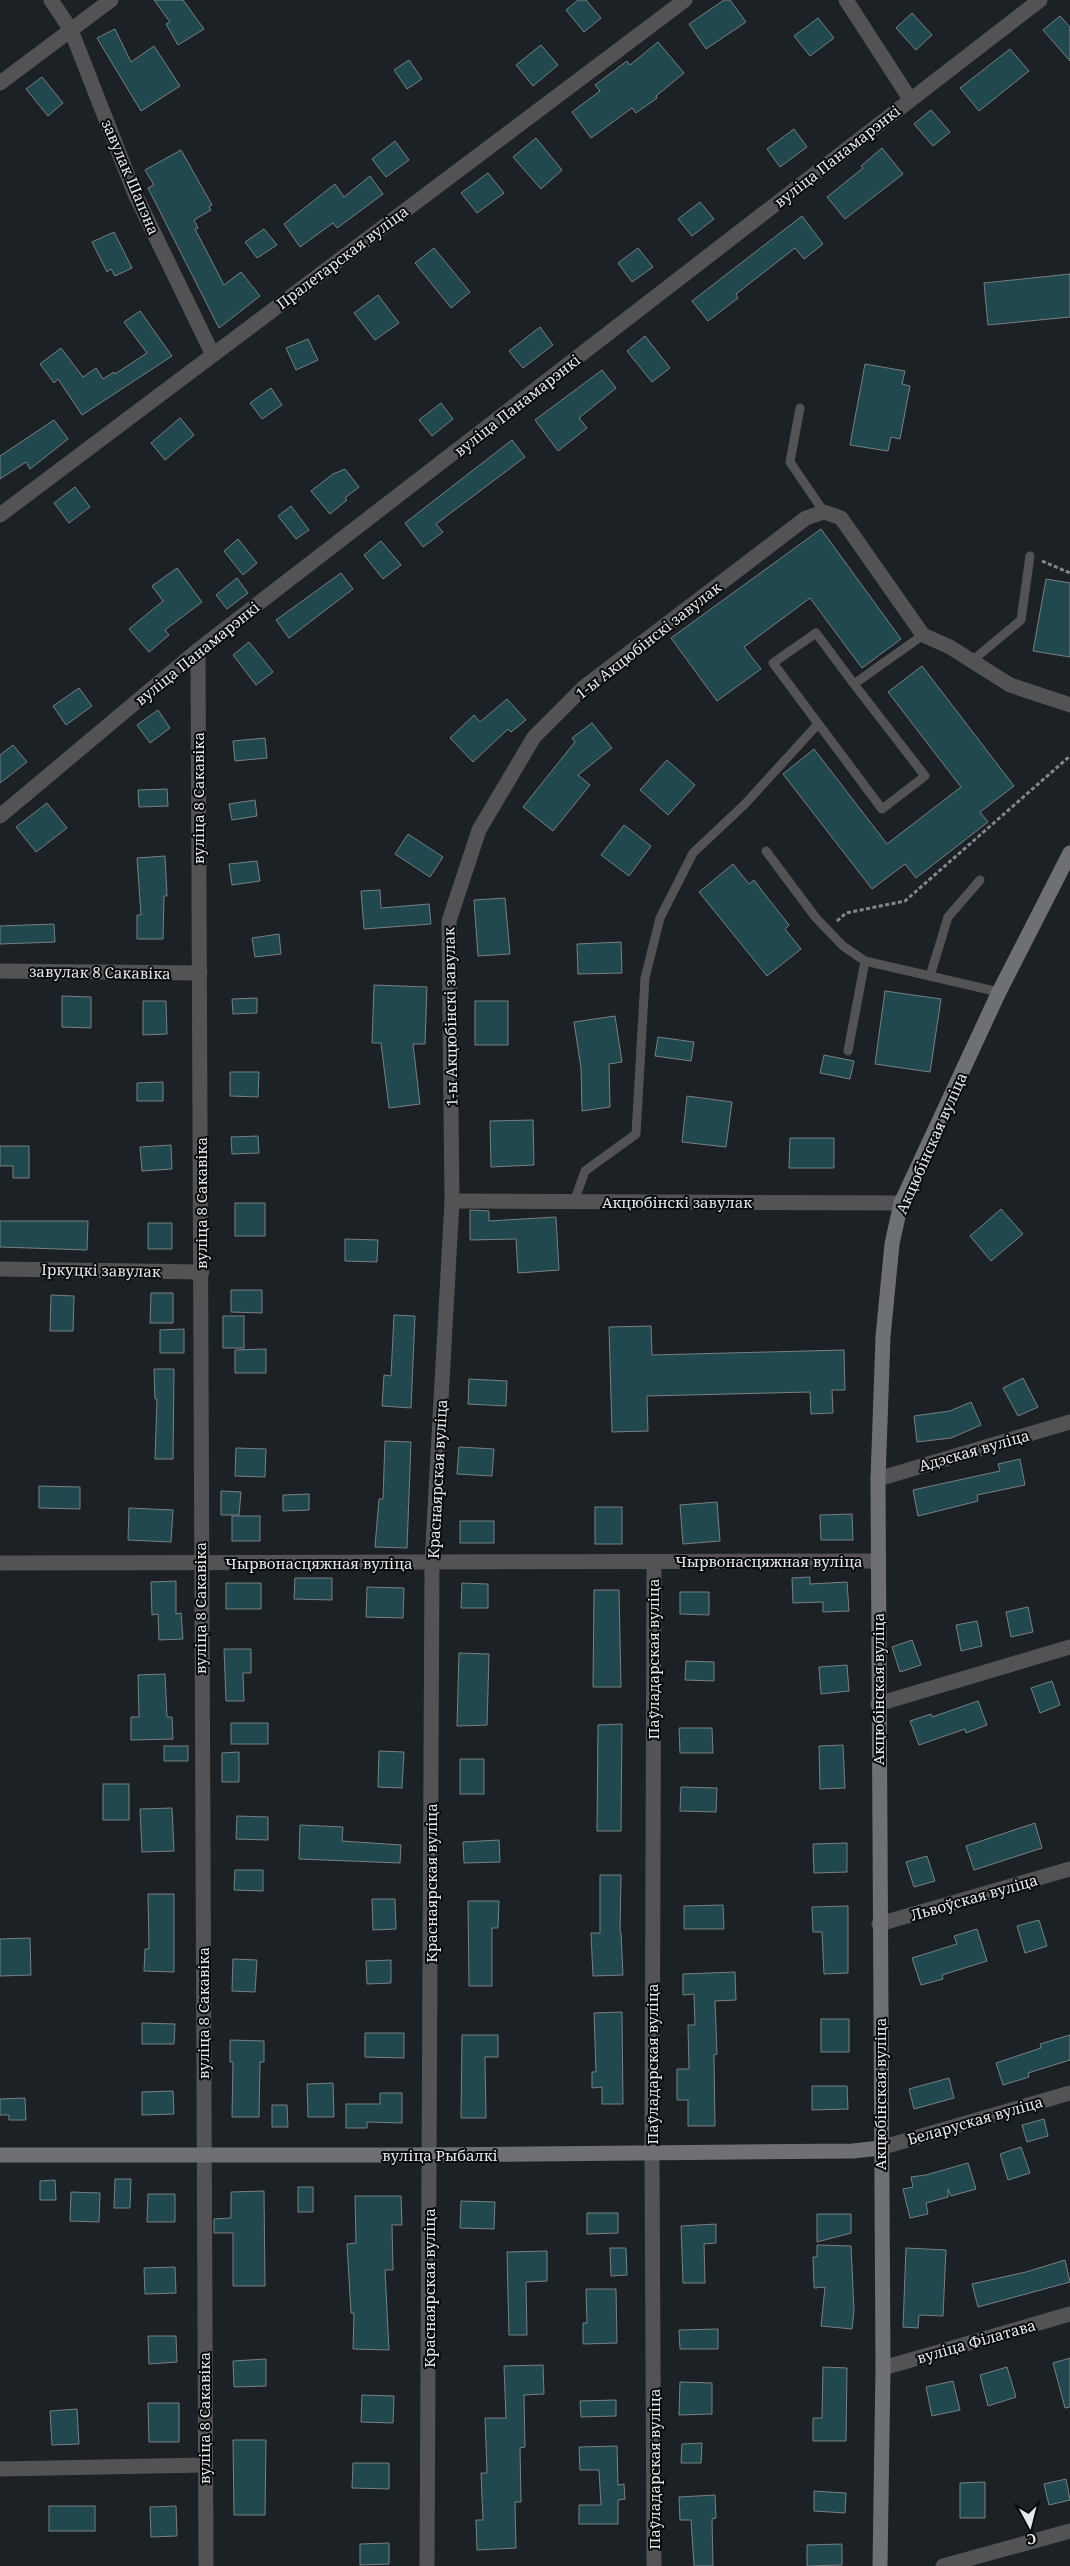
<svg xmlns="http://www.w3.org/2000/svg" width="1070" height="2566" viewBox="0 0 1070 2566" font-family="'Noto Serif',serif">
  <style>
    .building { fill: #22484f; stroke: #778082 }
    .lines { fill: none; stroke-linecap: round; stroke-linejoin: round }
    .path { stroke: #83888b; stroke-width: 3; stroke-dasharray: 4 2.5; stroke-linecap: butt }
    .lane { stroke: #535356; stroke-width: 9 }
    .street { stroke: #535356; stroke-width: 15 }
    .secondary { stroke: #6f7075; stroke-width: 15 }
    .labels { text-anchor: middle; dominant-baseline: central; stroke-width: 4; stroke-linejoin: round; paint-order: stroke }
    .street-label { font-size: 15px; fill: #e5e9ec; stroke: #080a0c }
  </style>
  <rect width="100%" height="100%" fill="#1c2125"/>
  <g class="building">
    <path d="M154,0h29l21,29 -26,16 -12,-21 4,-2z"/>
    <path d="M578,0h8l15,18 -17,14 -18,-22z"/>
    <path d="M724,0h6l16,22 -40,27 -17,-25z"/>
    <path d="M912,13l20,22 -16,15 -20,-22z"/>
    <path d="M1060,16l10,11v34l-27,-31z"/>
    <path d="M818,18l16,20 -24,18 -16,-20z"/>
    <path d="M115,29l16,33 23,-16 26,40 -39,25 -44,-73z"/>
    <path d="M658,42l26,31 -28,23 1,2 -21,15 -4,-5 -41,30 -19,-26 28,-21 -5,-6 32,-24 3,4z"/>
    <path d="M541,45l17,20 -25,21 -17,-21z"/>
    <path d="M1010,49l19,22 -50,40 -19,-23z"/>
    <path d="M409,60l13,19 -15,10 -13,-19z"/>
    <path d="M42,77l21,26 -15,13 -22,-27z"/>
    <path d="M931,110l19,22 -17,14 -19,-22z"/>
    <path d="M794,129l13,18 -27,20 -13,-18z"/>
    <path d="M536,138l26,32 -21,19 -28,-32z"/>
    <path d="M395,141l14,19 -23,17 -14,-18z"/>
    <path d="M882,148l21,26 -58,45 -18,-22 36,-29 -2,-2z"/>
    <path d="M181,150l31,55 -3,2 2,3 -17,10 4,8 -3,1 29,56 17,-13 19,24 -41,32 -71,-140 6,-3 -9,-15z"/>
    <path d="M488,173l16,20 -27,20 -16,-20z"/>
    <path d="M370,176l13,18 -46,34 -4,-5 -33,24 -16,-23 51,-40 9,13z"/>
    <path d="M700,202l14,17 -22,17 -14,-17z"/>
    <path d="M802,216l21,28 -19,15 -9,-11 -59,46 2,4 -30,23 -16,-20z"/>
    <path d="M264,229l13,16 -20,13 -12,-16z"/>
    <path d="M114,232l18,36 -17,8 -4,-7 -4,3 -15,-30z"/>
    <path d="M434,248l36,44 -19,16 -36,-45z"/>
    <path d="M638,248l15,19 -21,15 -14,-19z"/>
    <path d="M1070,274v43l-82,8 -4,-42z"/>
    <path d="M378,295l21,28 -24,17 -21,-27z"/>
    <path d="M140,311l32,45 -90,59 -24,-36 -4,4 -14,-19 21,-16 22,29 13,-9 7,11 11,-7 1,2 32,-21 -23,-31z"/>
    <path d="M540,327l13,18 -30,23 -14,-17z"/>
    <path d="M645,336l25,32 -18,14 -25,-31z"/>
    <path d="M308,339l10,21 -22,10 -10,-22z"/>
    <path d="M865,364l40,7 -3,13 8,2 -10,53 -9,-2 -3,14 -38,-6z"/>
    <path d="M602,370l14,18 -37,30 8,10 -29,23 -23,-31z"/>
    <path d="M271,388l11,17 -20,14 -12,-16z"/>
    <path d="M441,403l12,16 -21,17 -13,-16z"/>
    <path d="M180,418l14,17 -29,25 -14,-17z"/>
    <path d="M54,420l14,19 -38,30 -4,-7 -26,17v-23z"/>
    <path d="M512,440l13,17 -89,67 7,8 -20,15 -18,-24z"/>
    <path d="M345,469l14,18 -14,11 2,2 -17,14 -19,-23 22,-17z"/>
    <path d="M75,487l15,20 -21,16 -15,-20z"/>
    <path d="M291,506l18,24 -13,9 -18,-23z"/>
    <path d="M821,529l80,110 -39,29 -52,-70 -66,49 17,22 -44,32 -46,-63z"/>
    <path d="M238,539l19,24 -14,12 -19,-24z"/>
    <path d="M381,541l20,24 -18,14 -19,-24z"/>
    <path d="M177,568l25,34 -37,28 4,5 -20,17 -20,-23 34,-28 -11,-15z"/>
    <path d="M341,573l12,16 -64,49 -13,-18z"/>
    <path d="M237,578l11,15 -21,16 -11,-14z"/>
    <path d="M1046,579l24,4v74l-37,-6z"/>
    <path d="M249,642l24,30 -17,13 -23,-30z"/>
    <path d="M922,666l92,120 -34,26 8,10 -72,56 -11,-14 -33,25 -89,-115 31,-25 73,95 74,-57 -73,-95z"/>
    <path d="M79,688l13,18 -26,19 -13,-19z"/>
    <path d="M507,699l19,21 -15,12 -3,-3 -35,33 -23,-24 24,-23 6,7z"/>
    <path d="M158,710l12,18 -20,15 -13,-18z"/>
    <path d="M592,723l20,25 -34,27 12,10 -37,46 -30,-24 52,-65 -3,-4z"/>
    <path d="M265,738l2,20 -32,3 -2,-20z"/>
    <path d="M13,745l14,17 -27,21v-28z"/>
    <path d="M667,760l28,25 -27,30 -28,-25z"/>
    <path d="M167,789l1,17 -29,1 -1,-17z"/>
    <path d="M255,800l2,16 -25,4 -3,-16z"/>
    <path d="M47,803l20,25 -31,24 -20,-25z"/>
    <path d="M624,825l27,21 -22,30 -28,-21z"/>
    <path d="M408,834l35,23 -13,20 -35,-23z"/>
    <path d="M165,856l2,40h-3l-1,43h-26v-24h4l-4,-57z"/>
    <path d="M257,861l3,20 -28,4 -3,-21z"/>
    <path d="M733,864l16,20 5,-4 9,12 26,33 -4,4 16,20 -34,27 -68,-84z"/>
    <path d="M380,890l1,18 48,-4 2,20 -67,5 -3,-38z"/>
    <path d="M505,898l5,56 -32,2 -4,-56z"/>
    <path d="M54,924l1,18 -55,2v-18z"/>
    <path d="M279,934l2,20 -26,3 -3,-19z"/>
    <path d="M621,942l1,31 -44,1 -1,-30z"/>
    <path d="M374,985l53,2 -2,57h-12l7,60 -31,4 -8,-65h-9z"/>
    <path d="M885,991l56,8 -11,73 -55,-8z"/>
    <path d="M62,996l29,1v31l-29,-1z"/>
    <path d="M257,998v15l-24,1 -1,-15z"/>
    <path d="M143,1001h23l1,33 -24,1z"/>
    <rect x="475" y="1001" width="33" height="44"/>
    <path d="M615,1016l7,46 -13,2 1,43 -28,4 -1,-43 -7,-46z"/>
    <path d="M658,1037l36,5 -3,19 -36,-5z"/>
    <path d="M824,1055l30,6 -4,18 -30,-6z"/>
    <path d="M230,1072h29l-1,25 -28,-1z"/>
    <path d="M163,1082v19h-26v-18z"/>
    <path d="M687,1096l45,6 -6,45 -44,-5z"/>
    <path d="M533,1120l1,45 -43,2 -1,-46z"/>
    <path d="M258,1136l1,17 -27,1 -1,-17z"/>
    <path d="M790,1138h44v30h-45z"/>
    <path d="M171,1145l1,24 -30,2 -2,-24z"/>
    <path d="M0,1146h29v32h-16v-12h-13z"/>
    <rect x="235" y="1203" width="30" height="33"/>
    <path d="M1001,1209l22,25 -32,27 -21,-25z"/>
    <path d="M470,1210l19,1v10l67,-4 3,53 -41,3 -2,-34 -46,1z"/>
    <path d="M0,1221h88l-1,29 -87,-3z"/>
    <rect x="148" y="1223" width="24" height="26"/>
    <path d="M345,1239l33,1 -1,22 -32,-1z"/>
    <path d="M231,1290h31v23l-31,-1z"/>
    <path d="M151,1293h22v30h-23z"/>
    <path d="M51,1295l23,1 -1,35h-23z"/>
    <path d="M394,1315l21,1 -4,92 -29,-2 2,-31 7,1z"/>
    <rect x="223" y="1316" width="21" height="32"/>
    <path d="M651,1326l1,29 192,-5 1,40h-13l1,23 -22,1 -1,-22 -163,4 1,35 -36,1 -3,-105z"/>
    <path d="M184,1329v24h-24v-23z"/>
    <path d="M266,1349v24h-31v-23z"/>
    <path d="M154,1369h20l-1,90h-18l2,-60h-2z"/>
    <path d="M1023,1378l15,29 -20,9 -15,-28z"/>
    <path d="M469,1379l38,2 -1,25 -38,-2z"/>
    <path d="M971,1402l10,23 -30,13 -34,4 -3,-26 36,-5z"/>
    <path d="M385,1441l26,1 -4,106 -32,-1 4,-48h4z"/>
    <path d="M459,1447l35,2 -2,27 -35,-2z"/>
    <path d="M236,1448l30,1 -1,28 -30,-1z"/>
    <path d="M1020,1459l5,26 -48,10 1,6 -60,15 -5,-26 87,-19 -2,-7z"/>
    <path d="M39,1486l41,1v22l-41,-1z"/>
    <path d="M221,1491l20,1 -2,23h-18z"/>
    <path d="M309,1494v16l-26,1v-16z"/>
    <path d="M717,1502l3,39 -37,3 -3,-39z"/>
    <rect x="595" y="1507" width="27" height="37"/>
    <path d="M129,1508l44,2 -2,32 -43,-2z"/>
    <path d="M852,1514l1,26h-32l-1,-25z"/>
    <rect x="232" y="1516" width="28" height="25"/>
    <rect x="460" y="1521" width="34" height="22"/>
    <path d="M810,1577v7l37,-2 2,29 -26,1v-10l-30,1 -1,-25z"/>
    <path d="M295,1578h37v22l-38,-1z"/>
    <path d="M176,1581v33l5,-1 2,26 -24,1 -1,-26 -6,1 -1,-33z"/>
    <rect x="226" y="1583" width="35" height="26"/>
    <path d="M462,1583l26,1v24h-27z"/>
    <path d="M367,1587l37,1 -1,30 -37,-1z"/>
    <path d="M594,1590h25l2,97h-28z"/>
    <path d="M680,1592h29v23l-29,-1z"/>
    <path d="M1028,1607l5,25 -22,5 -5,-25z"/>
    <path d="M977,1621l5,25 -21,5 -5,-26z"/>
    <path d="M912,1640l9,25 -21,7 -8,-25z"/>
    <path d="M224,1649h27v24h-8l1,28h-18z"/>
    <path d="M459,1653l30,1 -2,71 -30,1z"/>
    <path d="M686,1661l28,1v19l-29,-1z"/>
    <path d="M847,1665l2,26 -28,3 -2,-27z"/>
    <path d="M165,1674l2,43h5l1,22 -42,1v-23h8l-1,-42z"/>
    <path d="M1052,1681l8,24 -20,8 -9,-25z"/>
    <path d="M978,1701l9,24 -21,8 -1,-4 -46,16 -9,-24 21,-7 1,3z"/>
    <rect x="231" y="1723" width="37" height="21"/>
    <path d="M622,1724l-1,107h-24l1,-106z"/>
    <path d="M679,1728h33l1,25h-33z"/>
    <path d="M843,1745l2,43 -25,1 -1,-43z"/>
    <rect x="164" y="1746" width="24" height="15"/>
    <path d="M379,1751l25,1 -2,36 -24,-1z"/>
    <path d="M239,1752v30h-17v-29z"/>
    <rect x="460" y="1759" width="24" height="35"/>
    <rect x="103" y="1784" width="26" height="36"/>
    <path d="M681,1787l36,1 -1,24 -36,-1z"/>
    <path d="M172,1808l2,43 -32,1 -2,-43z"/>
    <path d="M237,1816l31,1v23l-32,-1z"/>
    <path d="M1035,1823l7,25 -68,22 -8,-24z"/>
    <path d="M300,1825l43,2 -1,14 59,4 -1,18 -101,-4z"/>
    <path d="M499,1840l1,22 -36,1 -1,-21z"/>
    <path d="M847,1843v29l-33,1 -1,-29z"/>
    <path d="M927,1856l8,25 -21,6 -8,-25z"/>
    <path d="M235,1870h28v21l-29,-1z"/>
    <path d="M600,1875h21l-1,57h1l2,43 -30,1 -2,-43h9z"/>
    <path d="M148,1894h26v78l-30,-1 1,-22h4z"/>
    <path d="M372,1899h23l1,30 -23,1z"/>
    <path d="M468,1901h31l-1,27h-6v58h-23z"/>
    <path d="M723,1905l1,24h-40v-23z"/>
    <path d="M848,1906v67l-24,1 -2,-42h-9l-1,-25z"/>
    <path d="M1039,1920l8,26 -22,7 -8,-27z"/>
    <path d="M977,1929l10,32 -45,14 1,4 -22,6 -9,-27 45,-14 -3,-8z"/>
    <path d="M30,1938l1,37 -31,1v-37z"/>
    <path d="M233,1959l24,1 -2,32 -23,-1z"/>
    <path d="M391,1960v23l-24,1 -1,-23z"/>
    <path d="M735,1972l1,28 -21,1 2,53 -3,1 1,71h-27v-26h-11v-31h12l-1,-44h7l-1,-31 -11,1v-21z"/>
    <path d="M622,2012l1,92h-21v-17l-10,1v-16h4l-2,-59z"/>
    <rect x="821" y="2019" width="28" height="33"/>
    <path d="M142,2023l33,1 -1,20h-32z"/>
    <path d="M365,2033h39v25l-39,-1z"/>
    <path d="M462,2035h36v22h-13l1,61h-25z"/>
    <path d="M1070,2035v25l-42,13 1,4 -26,8 -7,-22 45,-15 -1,-4z"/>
    <path d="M230,2040l34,1v21h-4l-1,55h-27l1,-55h-3z"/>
    <path d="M949,2078l5,20 -40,11 -5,-20z"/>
    <path d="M333,2083l1,34h-26l-1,-33z"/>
    <path d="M812,2086h35l1,23 -36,1z"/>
    <path d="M173,2091l1,23 -32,1v-23z"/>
    <path d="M380,2093h22v30l-35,-1v6h-21v-24h34z"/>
    <path d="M25,2098l1,22h-17v-5h-9v-16z"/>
    <path d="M272,2105h15l1,22h-16z"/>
    <path d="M1044,2119l4,17 -21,6 -5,-17z"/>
    <path d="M1021,2147l9,26 -22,7 -8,-26z"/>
    <path d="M968,2163l8,26 -25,7 -3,-7v8l-22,6 2,11 -18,4 -7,-29 10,-2 -2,-10 15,-2z"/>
    <path d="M115,2179h16l-1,29h-16z"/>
    <path d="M55,2180l1,20h-16v-19z"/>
    <rect x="298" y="2187" width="15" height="25"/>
    <path d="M264,2191l1,95h-32v-53h-19v-14l17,-1v-26z"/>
    <path d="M71,2192l29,1 -1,29 -29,-1z"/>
    <path d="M148,2194h27v28h-28z"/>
    <path d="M355,2196h46l1,29h-10l1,45h-8l4,80 -36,-1 1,-36h-3l-4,-69 9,-1z"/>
    <path d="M461,2201l34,1 -1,27 -34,-1z"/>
    <path d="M587,2213h31v20l-31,1z"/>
    <path d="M817,2214h34v19l-34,9z"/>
    <path d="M716,2224v19l-12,1 1,39h-22l-2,-57z"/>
    <path d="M817,2245l34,1 3,64 -2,19 -31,-3 4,-39 -11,1 -1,-31h4z"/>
    <path d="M610,2248h16l1,27 -16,1z"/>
    <path d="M906,2248l40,2 -3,66 -24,-1 -1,13 -15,-1z"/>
    <path d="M547,2251v30l-21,1 1,53h-18l-2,-83z"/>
    <path d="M1065,2260l5,22 -92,25 -6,-23 54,-12z"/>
    <path d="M175,2267l1,26 -31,1 -1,-26z"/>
    <path d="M586,2289h30l1,54 -34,1v-21h4z"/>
    <path d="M718,2329v20h-38l-1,-19z"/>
    <path d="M148,2336h28l1,26 -28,2z"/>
    <path d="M1070,2358v49l-5,1 -12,-45z"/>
    <path d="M266,2359v27l-32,1 -1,-26z"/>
    <path d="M543,2365l1,29 -20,1 1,52 -5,1 1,54h-6l1,46 -39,2 -1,-30h7l-2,-47h6l-2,-55h21l-2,-52z"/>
    <path d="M823,2367l24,1 -1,73h-33v-23h9z"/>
    <path d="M1007,2367l9,30 -28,9 -8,-31z"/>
    <path d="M953,2381l7,29 -28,6 -6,-29z"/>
    <path d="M680,2382l32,1v31l-33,1z"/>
    <path d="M362,2395l32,1 -1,27 -32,-1z"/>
    <path d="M616,2400v16l-35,1 -1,-16z"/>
    <path d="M148,2403h31v39h-30z"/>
    <path d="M77,2409l2,35 -27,1 -2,-34z"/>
    <path d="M233,2440h33l-1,75h-31z"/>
    <path d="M702,2443l-1,20h-20l1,-19z"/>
    <path d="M617,2446l1,39 6,-1 1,15 -7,1v24h-39v-19h22l-2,-35h-19l-1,-23z"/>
    <path d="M353,2463h36v26l-37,-1z"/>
    <path d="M1066,2479l4,21 -21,5 -5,-21z"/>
    <path d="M985,2482v36h-25v-35z"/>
    <path d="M814,2491l32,2 -1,20 -31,-2z"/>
    <path d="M715,2495l1,23 -4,1 1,47h-19l-3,-46h-11l-1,-23z"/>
    <rect x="49" y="2506" width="46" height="25"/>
    <path d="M176,2506l1,30 -26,1 -1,-30z"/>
    <path d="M389,2543v21l-29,1v-21z"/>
    <path d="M842,2544v21l-35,1v-21z"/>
  </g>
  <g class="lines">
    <g class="path">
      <path d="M1042,561l28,12"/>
      <path d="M837,921l9,-8 59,-12 165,-145"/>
    </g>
    <g class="lane">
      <path d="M800,408l-10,54 34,50"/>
      <path d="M973,660l48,-40 9,-64"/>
      <path d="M854,684l-38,-51 -43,30 109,146 43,-33 -71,-92 69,-49"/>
      <path d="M766,851l50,67 27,28 22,15 134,31"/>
      <path d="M930,976l18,-59 32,-37"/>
      <path d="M848,1051l17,-90"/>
      <path d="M574,1202l11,-31 51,-37 9,-156 15,-60 33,-65 52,-49 73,-80"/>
    </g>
    <g class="street">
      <path d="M51,0l20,30 64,164 77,159"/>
      <path d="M846,0l64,99"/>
      <path d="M0,83l111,-83"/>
      <path d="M0,515l685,-515"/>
      <path d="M198,650l8,1916"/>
      <path d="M0,816l198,-166 842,-650"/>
      <path d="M0,971l200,2"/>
      <path d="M452,1201l449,2"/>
      <path d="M0,1269l202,3"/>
      <path d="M878,1479l192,-57"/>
      <path d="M654,1562l-2,591 2,413"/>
      <path d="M0,1563l878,-2"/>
      <path d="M878,1704l192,-57"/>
      <path d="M879,1924l191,-55"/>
      <path d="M880,2148l190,-55"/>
      <path d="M883,2368l187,-54"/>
      <path d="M0,2469l204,-4"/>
      <path d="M427,2566l5,-1003 20,-362 -3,-280 30,-91 55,-93 49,-49 223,-170 18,-6 17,6 82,117 27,12 60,38 60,20"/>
      <path d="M943,2566l127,-35"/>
    </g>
    <g class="secondary">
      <path d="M0,2155h429l424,-4 27,-3"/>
      <path d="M880,2566l3,-198 -5,-889 5,-142 9,-93 9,-41 98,-211 71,-139"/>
    </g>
  </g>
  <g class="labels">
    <g class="street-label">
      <text transform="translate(837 156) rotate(-38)">вуліца Панамарэнкі</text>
      <text transform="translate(131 177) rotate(67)">завулак Шапэна</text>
      <text transform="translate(342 257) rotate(-37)">Пралетарская вуліца</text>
      <text transform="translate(517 405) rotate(-38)">вуліца Панамарэнкі</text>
      <text transform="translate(648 640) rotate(-38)">1-ы Акцюбінскі завулак</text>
      <text transform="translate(197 653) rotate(-39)">вуліца Панамарэнкі</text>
      <text transform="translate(198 798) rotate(-90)">вуліца 8 Сакавіка</text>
      <text transform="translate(100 972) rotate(1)">завулак 8 Сакавіка</text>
      <text transform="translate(450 1017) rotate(-91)">1-ы Акцюбінскі завулак</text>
      <text transform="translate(931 1143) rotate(-66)">Акцюбінская вуліца</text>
      <text x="677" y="1202">Акцюбінскі завулак</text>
      <text transform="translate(201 1203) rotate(-90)">вуліца 8 Сакавіка</text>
      <text transform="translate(101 1270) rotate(1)">Іркуцкі завулак</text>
      <text transform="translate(974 1450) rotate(-16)">Адэская вуліца</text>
      <text transform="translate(437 1479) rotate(-87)">Краснаярская вуліца</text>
      <text x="769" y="1561">Чырвонасцяжная вуліца</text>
      <text x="319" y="1563">Чырвонасцяжная вуліца</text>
      <text transform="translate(200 1608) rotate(-90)">вуліца 8 Сакавіка</text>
      <text transform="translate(653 1659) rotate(-90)">Паўладарская вуліца</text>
      <text transform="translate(878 1689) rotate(-90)">Акцюбінская вуліца</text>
      <text transform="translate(431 1883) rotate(-90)">Краснаярская вуліца</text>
      <text transform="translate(974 1897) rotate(-16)">Львоўская вуліца</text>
      <text transform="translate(203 2013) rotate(-90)">вуліца 8 Сакавіка</text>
      <text transform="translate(652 2064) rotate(-90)">Паўладарская вуліца</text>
      <text transform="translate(880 2094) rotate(-90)">Акцюбінская вуліца</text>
      <text transform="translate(975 2120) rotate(-16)">Беларуская вуліца</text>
      <text x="440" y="2155">вуліца Рыбалкі</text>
      <text transform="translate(429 2288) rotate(-90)">Краснаярская вуліца</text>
      <text transform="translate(976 2341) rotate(-16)">вуліца Філатава</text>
      <text transform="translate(204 2418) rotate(-90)">вуліца 8 Сакавіка</text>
      <text transform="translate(654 2469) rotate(-90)">Паўладарская вуліца</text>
    </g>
  </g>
  <g transform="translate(1030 2526) rotate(173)" stroke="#080a0c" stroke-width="4" paint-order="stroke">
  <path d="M0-4L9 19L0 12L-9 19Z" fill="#e5e9ec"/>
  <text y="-8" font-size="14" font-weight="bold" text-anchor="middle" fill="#e5e9ec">С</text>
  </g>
</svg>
